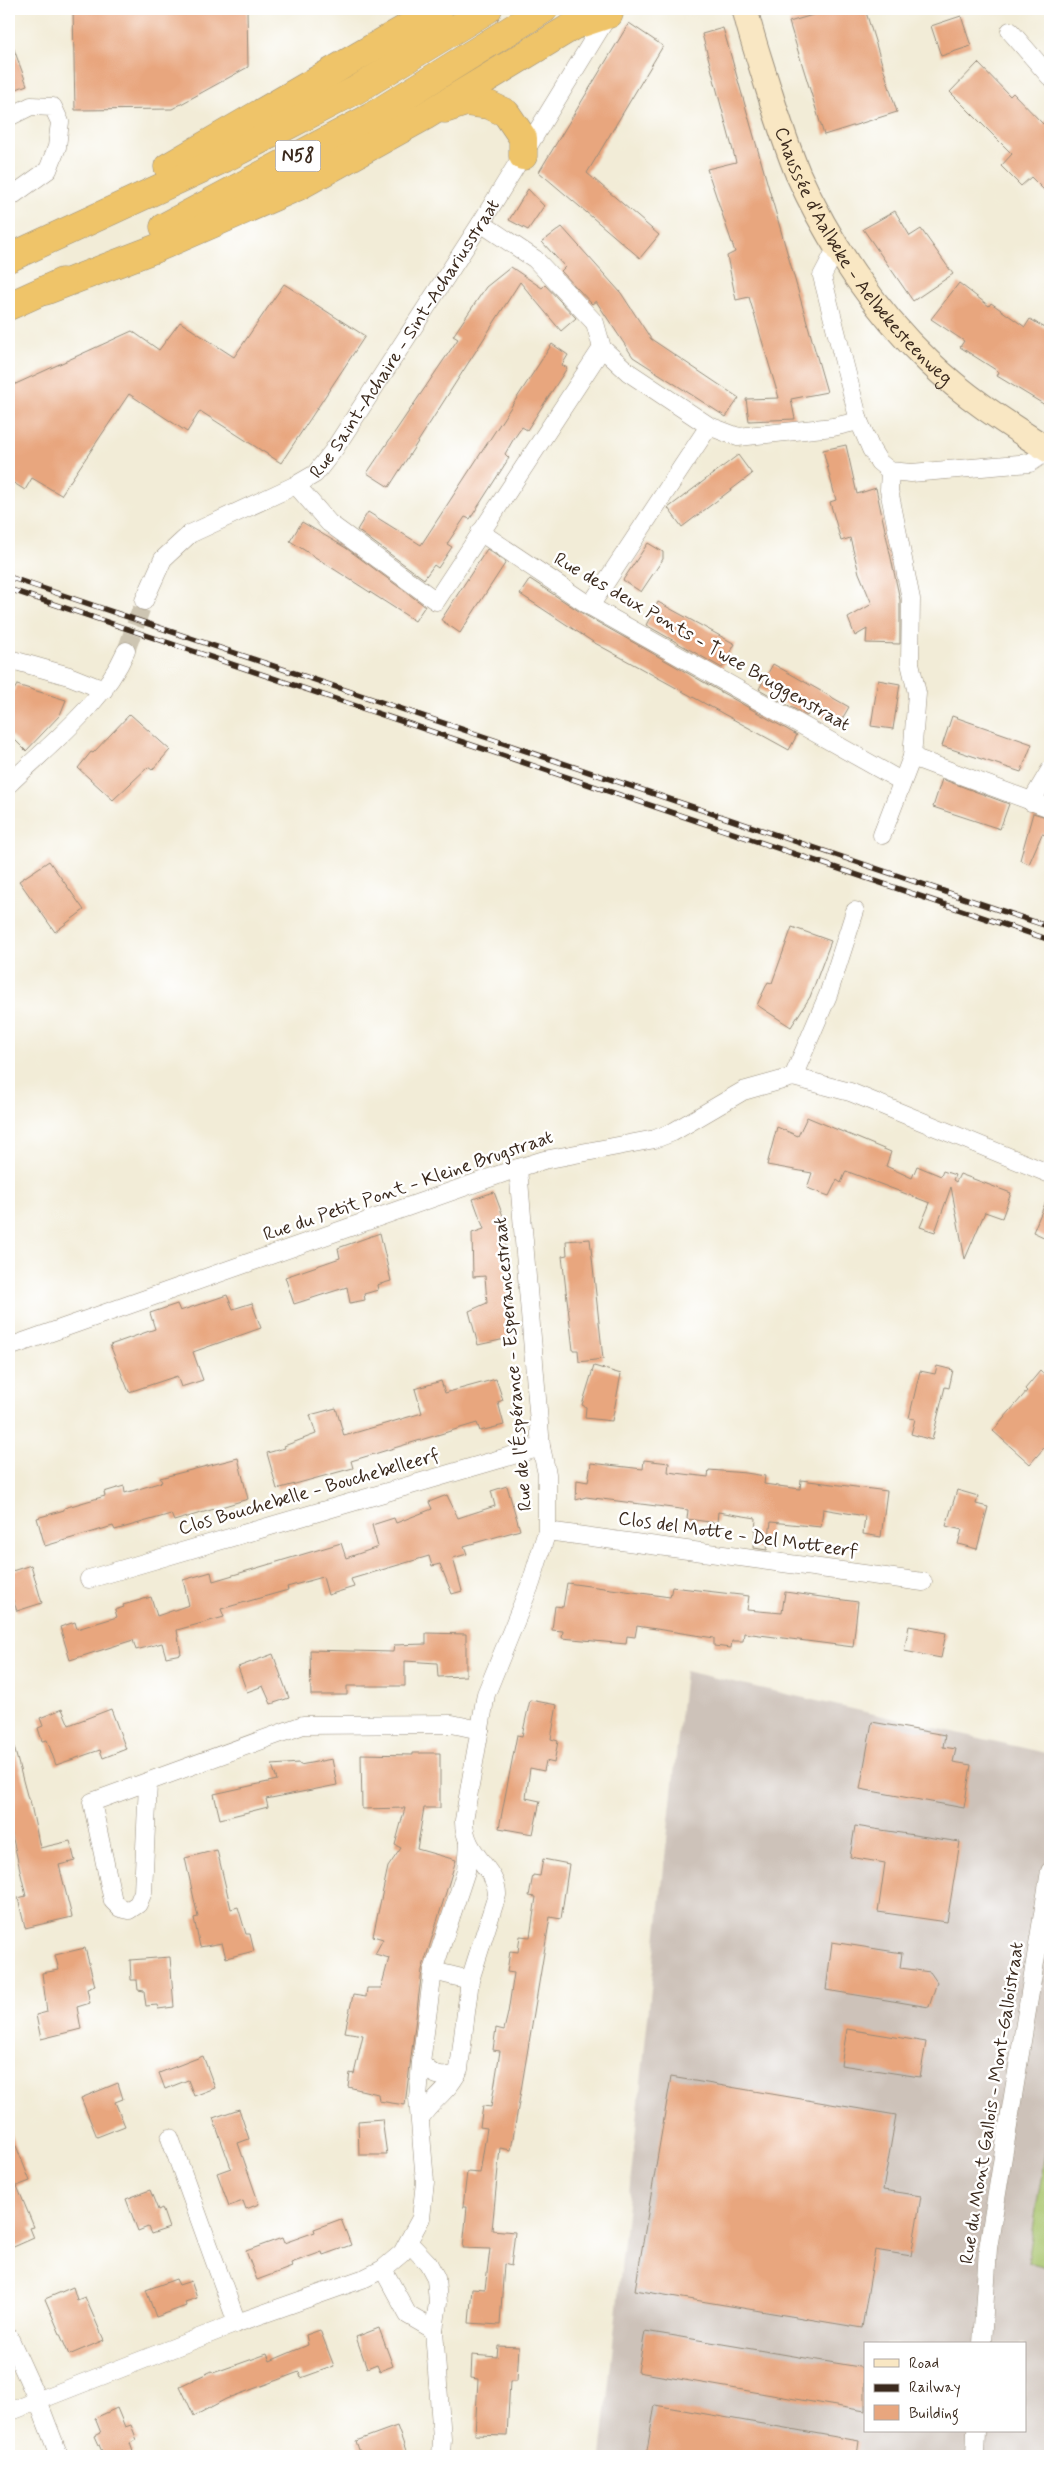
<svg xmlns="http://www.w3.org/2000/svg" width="1059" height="2465" viewBox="0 0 1059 2465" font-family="Mynerve,sans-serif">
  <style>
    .industrial { fill: #cdc2b9; fill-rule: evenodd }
    .green { fill: #a4c168; stroke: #707643 }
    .building { fill: #e8a67e }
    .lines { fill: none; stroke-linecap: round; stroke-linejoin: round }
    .minor-tunnel { stroke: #cdc5b2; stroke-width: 18; stroke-dasharray: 18 9; stroke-linecap: butt }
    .minor-casing { stroke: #968b7a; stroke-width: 19 }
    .secondary-casing { stroke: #968b7a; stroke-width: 27 }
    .trunk-casing { stroke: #968b7a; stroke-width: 29 }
    .minor { stroke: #fff; stroke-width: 18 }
    .secondary { stroke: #f9e7c3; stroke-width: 25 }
    .trunk { stroke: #efc469; stroke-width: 28 }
    .rail-casing { stroke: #3b2a1e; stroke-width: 5.5 }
    .rail { stroke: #fff; stroke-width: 4; stroke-dasharray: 11; stroke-linecap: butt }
    .labels { text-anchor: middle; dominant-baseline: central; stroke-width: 5; stroke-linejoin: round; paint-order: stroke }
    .shield { fill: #fff; stroke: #766a62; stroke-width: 1 }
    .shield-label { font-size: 18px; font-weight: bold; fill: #3b2a1e }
    .street-label { font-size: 19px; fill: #3b2a1e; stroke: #fff }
  </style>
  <rect width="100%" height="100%" fill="#fff"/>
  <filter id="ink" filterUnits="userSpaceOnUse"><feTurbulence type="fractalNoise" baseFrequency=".02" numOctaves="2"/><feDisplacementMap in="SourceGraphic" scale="10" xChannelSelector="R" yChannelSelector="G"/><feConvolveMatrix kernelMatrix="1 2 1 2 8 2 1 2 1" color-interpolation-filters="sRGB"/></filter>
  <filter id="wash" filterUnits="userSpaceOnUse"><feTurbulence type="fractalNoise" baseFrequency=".0096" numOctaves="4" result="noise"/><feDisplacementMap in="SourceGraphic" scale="20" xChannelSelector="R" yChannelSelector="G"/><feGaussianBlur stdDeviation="1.12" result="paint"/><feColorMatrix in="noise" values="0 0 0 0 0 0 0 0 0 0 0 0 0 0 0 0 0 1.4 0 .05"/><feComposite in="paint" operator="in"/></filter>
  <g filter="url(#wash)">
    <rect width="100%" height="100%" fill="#f2ecd7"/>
    <path class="industrial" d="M685,1671l365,83v702h-449zM865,2344h160v87h-160z"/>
    <path class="green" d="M1050,2121v147l-22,-6z"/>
    <g id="blocks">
      <g class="building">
        <path d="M73,9h174l1,58 -76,42 -97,1z"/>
        <path d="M833,9h32l32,103 -73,23 -35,-113z"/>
        <path d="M961,16l10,30 -30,10 -10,-30z"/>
        <path d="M629,23l34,23 -76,127 72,62 -19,23 -101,-86z"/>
        <path d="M723,28l104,364 -36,7 4,20 -46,2 -3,-22 33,-1 -30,-101 -13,3 -9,-44 8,-4 -28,-83 29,-7 -34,-128z"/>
        <path d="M11,41l16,44 -18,7v-50z"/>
        <path d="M978,63l32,33 3,-3 30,31 7,-8v80l-19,-19 -10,9 -20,-20 11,-12 -62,-62z"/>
        <path d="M528,189l16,17 -16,24 -19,-10z"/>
        <path d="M895,211l15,25 11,-7 32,45 -40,27 -50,-72z"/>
        <path d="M562,227l59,66 30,46 88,59 -13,19 -93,-60 -37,-56 -4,3 -31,-33 4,-4 -23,-25z"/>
        <path d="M511,267l31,21 3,-3 31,33 -15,13 -41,-49 -131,205 -22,-14 91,-134 -5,-3 33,-49z"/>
        <path d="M959,283l30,23 2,-3 34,24 5,-8 20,12v77l-53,-32 2,-4 -39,-25 4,-6 -33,-22z"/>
        <path d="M284,284l81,52 -84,127 -81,-52 -13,21 -58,-38 -68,101 -29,-17 -7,12 -16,-10v-93l123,-56 27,19 21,-28 54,35z"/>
        <path d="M552,344l16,11 -6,10 5,3 -40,62 -5,-3 -9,13 -8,14 4,4 -39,61 -5,-2 -18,27 5,3 -14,21 -4,-3 -10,14 -67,-49 11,-18 53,33z"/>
        <path d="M846,445l11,49 19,-6 24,112v44l-34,-1 1,-14 -12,7 -7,-18 24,-14 -13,-31 -9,-35 -9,3 -11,-39 6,-2 -13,-50z"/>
        <path d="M738,455l14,19 -70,53 -14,-19z"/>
        <path d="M302,522l44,26 79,58 -10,15 -125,-80z"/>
        <path d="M648,543l15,9v7l-22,33 -18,-12z"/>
        <path d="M487,549l19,13 -46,71 -19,-13z"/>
        <path d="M530,579l55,36 212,120 -8,15 -196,-108 -73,-48z"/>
        <path d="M658,602l77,42 -13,24 -76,-43z"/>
        <path d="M773,664l76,43 -11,19 -28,-16 -3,6 -48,-27z"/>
        <path d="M878,680l22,4 -7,45 -22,-3z"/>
        <path d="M17,685l49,15 -6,15 -34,36 -17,-17v-36z"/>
        <path d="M130,714l40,36 -18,20 -4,-3 -35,33 -35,-32 13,-16 2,1z"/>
        <path d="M952,716l80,28 -11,28 -79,-26z"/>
        <path d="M942,779l67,25 -9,25 -67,-22z"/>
        <path d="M1033,813l17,5v18l-8,-2 -13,30 -9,-4z"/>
        <path d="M49,861l35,49 -29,22 -36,-51z"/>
        <path d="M792,927l39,14 -21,56 -19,30 -34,-22 11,-23 4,1z"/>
        <path d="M807,1117l84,35 -5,14 26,12 5,-12 24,10 2,-5 12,4 -2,5 3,2 4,-8 51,19 -9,25 -17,-6 -20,47 -14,-72 -16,45 -15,-5 10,-24 -84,-32 -5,12 -4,-3 -8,16 -22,-8 5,-15 -45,-8 10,-38 21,9z"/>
        <path d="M494,1192l9,24 11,121 -36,8 -9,-34 18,-8 -2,-27 -12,1 -1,-44 12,-4 -11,-30z"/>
        <path d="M1050,1192v48l-17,-8z"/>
        <path d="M380,1233l11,48 -14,4 1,5 -14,4 1,6 -15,3 -3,-16 -53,17 -9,-27 55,-19 -2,-10z"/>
        <path d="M590,1239l13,120 -24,3 -1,-12h-5l-11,-94 5,-1 -1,-14z"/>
        <path d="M227,1295l6,14 19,-6 9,25 -68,24 10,28 -22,7 -4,-11 -48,16 -19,-47 45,-16 -5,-16 27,-9 3,7z"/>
        <path d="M594,1366l27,8 -9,47 -27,-3 1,-11 -4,-2z"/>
        <path d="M937,1366l16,4 -4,18 -4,-1 -13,53 -21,-6 4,-15 -6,-1 11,-47 15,3z"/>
        <path d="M1040,1371l10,9v61l-20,23 -37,-33 34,-40 -2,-2z"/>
        <path d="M496,1379l7,21 -5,2 6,23 -24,6 -3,-8 -126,38 2,7 -76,21 -10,-36 18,-5 -1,-2 32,-12 -6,-19 26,-7 8,28 78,-23 -7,-24 26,-8 4,12z"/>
        <path d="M238,1458l10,41 -74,22 -3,-7 -56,16 -2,-4 -68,20 -8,-28 27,-8v-2l41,-12 -1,-4 20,-6 1,7 37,-11 -2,-4z"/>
        <path d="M644,1460l25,3 -1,9 40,5 1,-7 37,3 19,3 -1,8 36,5 1,-9 86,11 -6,46 -18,-3 2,-18 -42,-7 -2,18 -50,-5 -4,28 -13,-2 2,-30 -38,-6 -1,11 -30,-4 1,-9 -102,-13 -10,3 1,-20 11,2 3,-19 52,6z"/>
        <path d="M507,1486l13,44 -56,16 3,8 -14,4 9,33 -10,3 -12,-30 -8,2 -3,-10 -78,23 3,8 -26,8 -5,-18 -36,10 1,3 -67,19 3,8 -47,13 4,24 -15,3 -4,-14 -26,7 -3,-10 -63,20 -10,-33 15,-5 2,7 40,-12 -2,-7 9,-3 -1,-2 28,-8 6,19 32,-11 -6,-25 28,-8 2,9 128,-38 5,15 32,-11 -6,-22 22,-7 2,5 36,-14 -3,-7 18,-7 11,23 37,-12 -4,-15z"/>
        <path d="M957,1490l21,6 -2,8 12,3 -11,42 -19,-5 4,-14 -16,-4z"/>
        <path d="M31,1565l11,38 -25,8 -4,-11 -4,3v-31z"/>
        <path d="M567,1583l103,14 2,-10 77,9 -2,14 35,3 3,-21 73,10 -5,45 -109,-14 -1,8h-11l-1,7 -17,-2v-8l-77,-12 -2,11 -8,-1 -1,8 -64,-6 1,-7 -11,-1 3,-24 8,1z"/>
        <path d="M909,1626l37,7 -5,25 -37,-7z"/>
        <path d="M426,1633l40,1v42l-28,1 -1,-14 -32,-2v25h-58v9h-36l-1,-45 83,2 1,-7 32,-1z"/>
        <path d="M273,1654l16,44 -18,6 -8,-18 -16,6 -9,-25z"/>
        <path d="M530,1700l27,5 -6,34 7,2 -4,22 -8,-2 -2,10 -14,-3 -4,30 14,3 -7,33 -34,-6 18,-93 5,1z"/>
        <path d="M62,1709l7,16 42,-16 15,40 -23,9 -3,-8 -44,15 -9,-25 -5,1 -4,-13 5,-2 -3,-8z"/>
        <path d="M872,1722l73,13 -2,12 13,2 -3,13 18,3 -7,43 -104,-19z"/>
        <path d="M9,1747h5l14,52 2,1 10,48 30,-7 5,20 -16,4 13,52 -47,11 -7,-30 8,-2 -17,-74z"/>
        <path d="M413,1753h27v55h-16l-7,41 39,11 -34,110 -17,135 -26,-4 -1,-7 -30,-7 2,-14 4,1 9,-39 -18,-3 8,-37 13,2 1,-9h14l8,-30 -14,-4 8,-15 -10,-3 15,-69 13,-19 -6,-3 10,-37 -43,1 -1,-55 52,1z"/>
        <path d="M332,1759l5,26 -71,14 2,8 -48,12 -6,-25 63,-14 -5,-15 27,-2 1,2z"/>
        <path d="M855,1826l105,16 -13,80 -69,-10 7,-49 -35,-6z"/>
        <path d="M217,1850l14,59 7,-2 8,27h4l4,17 -28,7 -4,-15 -22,4 -6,-29 4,-1 -13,-59z"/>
        <path d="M543,1859l26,5 -8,55 -11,-2 -39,233 -11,-2 -8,82 23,2 -4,34 -7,-2 -4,61 -31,-2 3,-35 13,1 5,-40 -27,-1 4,-41h-4l4,-35 13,1 7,-45 -7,-1 3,-21 8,1 9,-56 -7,-1 3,-22 8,2 4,-17 6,-40 -7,-1 3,-21 8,1 2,-16 10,1 6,-40 -7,-1 4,-21 7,1z"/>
        <path d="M832,1942l70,11 -2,15 30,4 7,10 -8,25 -103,-17z"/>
        <path d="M85,1948l10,38 -8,3 3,14 -13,4 4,22 -40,10 -5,-24 11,-3 -5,-39 17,-3 -4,-15z"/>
        <path d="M170,1957l4,50 -16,2 -1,-4 -11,1 -2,-15 -6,-1 -1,-10h-6l-1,-20z"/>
        <path d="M847,2029l79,13 -6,35 -79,-12z"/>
        <path d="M203,2056l12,32 -21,8 -6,-16 -23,9 -6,-16z"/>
        <path d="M671,2077l225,38 -13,75 38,6 -10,60 -36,-6 -13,78 -227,-38z"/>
        <path d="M118,2083l5,16 -8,3 10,24 -28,11 -16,-39z"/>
        <path d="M239,2109l10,30 -11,4 21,61 -13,5 -3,-8 -14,5 -12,-33 14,-5 -18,-50z"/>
        <path d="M382,2119l5,36h-28l-1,-34z"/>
        <path d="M9,2128l21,53 -13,5 17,41 -4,1 4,10 -25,11z"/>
        <path d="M150,2190l8,20 4,-2 7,20 -18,6 -3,-7 -10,4 -12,-32z"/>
        <path d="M341,2219l10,26 -28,10 -1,-3 -31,11 1,4 -35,13 -11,-29 36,-13 2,5 31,-11 -1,-3z"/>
        <path d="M176,2279l3,6 12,-4 6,17 -12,4 1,4 -30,11 -10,-27z"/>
        <path d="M73,2287l4,13 8,-3 19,43 -35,15 -24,-56z"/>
        <path d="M379,2328l14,38 -13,5 -3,-7 -10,4 -11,-31z"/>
        <path d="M320,2330l14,36 -33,12 -2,-6 -73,27 -32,17 -14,-30 32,-15 1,2 54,-19 3,7 38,-16 -2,-10z"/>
        <path d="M645,2331l220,37v43l-227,-39z"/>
        <path d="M498,2346l21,1 -2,34h-7l-3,55 -32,-1 3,-56 -7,-1 1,-23 25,2z"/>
        <path d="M655,2405l204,36 -2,15h-211z"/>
        <path d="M117,2408l8,19 6,-2 6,15 -7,3 3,9 -10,4h-19l-9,-20 6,-3 -6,-15z"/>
        <path d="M397,2426l11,30h-47l-5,-15z"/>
      </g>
    </g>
  </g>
  <g filter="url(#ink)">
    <use href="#blocks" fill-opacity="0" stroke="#968b7a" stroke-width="1"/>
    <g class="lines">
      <path class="minor-tunnel" d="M126,651l18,-50"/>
      <defs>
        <g id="minor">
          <path d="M1010,31l40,46"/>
          <path d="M9,117l22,-11 22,1 7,15 -3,25 -9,23 -39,28"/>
          <path d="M481,223l54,36 60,64 7,25 26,24 81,54 29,11 95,-10 26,-6"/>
          <path d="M837,247l-15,29 37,145 12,28 8,13 11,9 21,2 119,-10 19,-13"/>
          <path d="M296,485l33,38 107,78 166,-253"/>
          <path d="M480,532l110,74 311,175"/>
          <path id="s1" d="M144,601l19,-42 27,-25 106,-49 19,-11 18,-23 148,-228 128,-209"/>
          <path d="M590,606l119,-180"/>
          <path d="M9,659l60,17 35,14"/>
          <path d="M912,757l138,51"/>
          <path d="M9,784c41,-40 94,-80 117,-133"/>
          <path d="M1031,802l19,-32"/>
          <path d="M882,835l30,-78 5,-64 -7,-30 1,-64 -22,-109 1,-19"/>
          <path d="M793,1077l57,15 200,82"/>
          <path d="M793,1077l35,-82 27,-84"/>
          <path d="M9,1347l509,-179 26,-8 111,-21 18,-7 70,-41 50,-14"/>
          <path d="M547,1531l376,51"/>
          <path d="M89,1579l452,-132"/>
          <path d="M148,1783l-5,109 -5,12 -9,6 -9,-2 -7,-7 -21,-99 211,-77 149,-1 28,6"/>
          <path d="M433,1971l37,9"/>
          <path d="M421,2063c12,13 20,16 36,11"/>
          <path d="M421,2117c11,-17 31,-29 38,-48l11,-89 27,-85c1,-26 -34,-41 -33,-75l22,-126 45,-111 16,-52v-57l-6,-27 -23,-279"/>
          <path d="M170,2138l67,185"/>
          <path d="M409,2243l19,20 8,15 2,25 -4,27 8,109 -1,17"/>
          <path d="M383,2269l25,46 26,15"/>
          <path d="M9,2337l29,64 21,55"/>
          <path d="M982,2344l6,-96 62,-377"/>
          <path d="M9,2412l228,-89 128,-45 18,-9 19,-16 19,-35 4,-36 -7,-84 3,-35 12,-92 33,-100 2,-28"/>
          <path d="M975,2456l1,-25"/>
        </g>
        <g id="secondary">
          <path id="s2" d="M745,9c5,23 13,46 20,69 10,32 20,65 33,96 31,69 76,136 131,188 36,35 79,62 121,89"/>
        </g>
        <g id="trunk">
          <path d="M445,109l21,-7 23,3 17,8 17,25v18"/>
          <path d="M168,167l271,-158"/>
          <path d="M164,227l207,-110 173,-108"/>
          <path d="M9,258l216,-100 131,-68 132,-81"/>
          <path d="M45,291l112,-43 140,-61 128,-71 148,-90 36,-12"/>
          <path d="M9,306l53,-24"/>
        </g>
      </defs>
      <use href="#minor" class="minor-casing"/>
      <use href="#secondary" class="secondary-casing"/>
      <use href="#trunk" class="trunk-casing"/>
      <use href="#minor" class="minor"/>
      <use href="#secondary" class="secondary"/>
      <use href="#trunk" class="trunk"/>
      <defs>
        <g id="rail">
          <path d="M9,577l1041,350"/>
          <path d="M9,589l1041,351"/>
        </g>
      </defs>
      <use href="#rail" class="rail-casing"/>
      <use href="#rail" class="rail"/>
    </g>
  </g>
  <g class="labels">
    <rect class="shield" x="275.5" y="140.5" width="45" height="31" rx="4"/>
    <g class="shield-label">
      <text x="298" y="156">N58</text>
    </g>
    <g class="street-label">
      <text stroke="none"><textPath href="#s2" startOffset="278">Chaussée d'Aalbeke - Aelbekesteenweg</textPath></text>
      <text stroke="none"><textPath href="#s1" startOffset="384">Rue Saint-Achaire - Sint-Achariusstraat</textPath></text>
      <text transform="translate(702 642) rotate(30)">Rue des deux Ponts - Twee Bruggenstraat</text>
      <text transform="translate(408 1186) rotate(-19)">Rue du Petit Pont - Kleine Brugstraat</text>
      <text transform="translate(513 1364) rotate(-95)">Rue de l'Éspérance - Esperancestraat</text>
      <text transform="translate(309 1492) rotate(-16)">Clos Bouchebelle - Bouchebelleerf</text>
      <text transform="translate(738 1535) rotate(8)">Clos del Motte - Del Motteerf</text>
      <text transform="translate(992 2103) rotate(-81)">Rue du Mont Gallois - Mont-Galloistraat</text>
    </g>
  </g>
  <rect width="1059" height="2465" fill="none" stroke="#fff" stroke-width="30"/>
  <rect x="864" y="2342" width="162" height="90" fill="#ffffff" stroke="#b1aaa5"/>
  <rect x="874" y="2359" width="25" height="8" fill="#f9e7c3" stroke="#b1aaa5"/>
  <text x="909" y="2368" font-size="15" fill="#3b2a1e">Road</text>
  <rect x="874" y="2384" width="25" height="8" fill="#3b2a1e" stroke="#b1aaa5"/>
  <text x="909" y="2392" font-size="15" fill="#3b2a1e">Railway</text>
  <rect x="874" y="2405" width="25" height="15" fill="#e8a67e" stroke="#b1aaa5"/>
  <text x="909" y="2418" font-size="15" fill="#3b2a1e">Building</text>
</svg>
